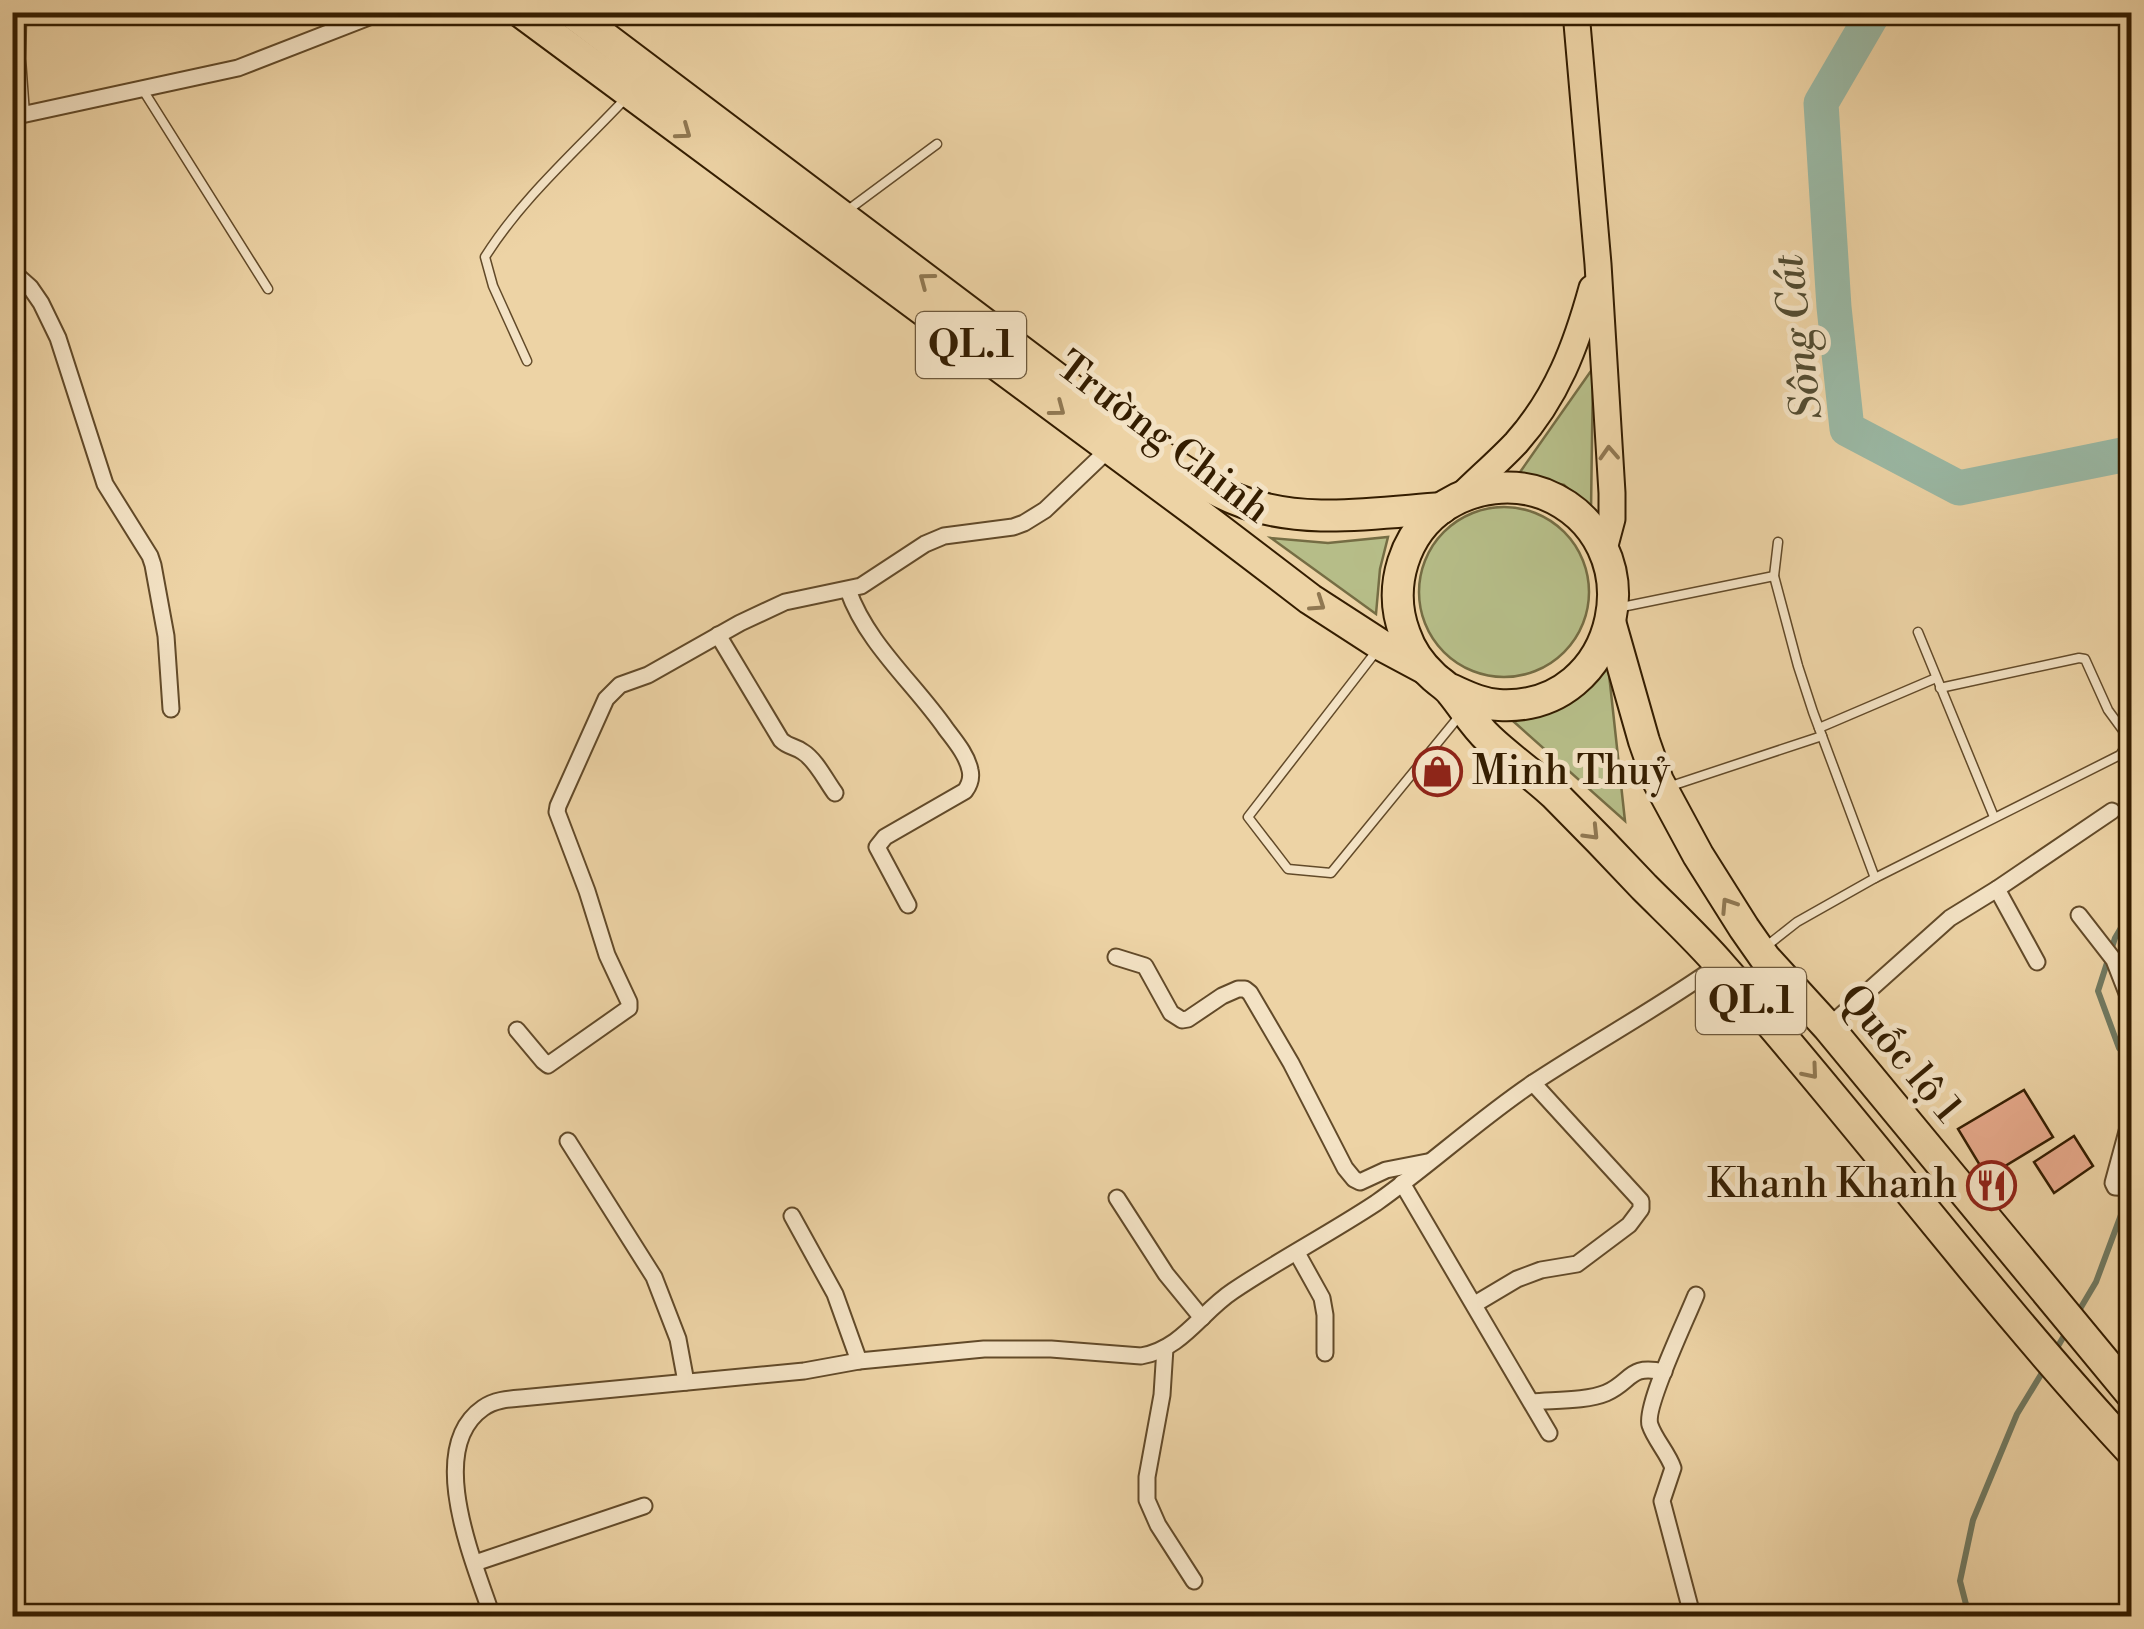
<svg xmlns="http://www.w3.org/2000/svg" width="2144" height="1629" viewBox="0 0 2144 1629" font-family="'Libre Bodoni',serif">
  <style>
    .green { fill: #b6bd88; stroke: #756d44; stroke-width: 2.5 }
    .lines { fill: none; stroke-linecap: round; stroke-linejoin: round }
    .stream { stroke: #717a62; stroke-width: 6 }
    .river { stroke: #9ab8a4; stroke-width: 35 }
    .building { fill: #e7a98b; stroke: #341d00; stroke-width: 2.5 }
    .lane-casing { stroke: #624a29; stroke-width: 11 }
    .street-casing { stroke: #624a29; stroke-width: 19 }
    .primary-casing { stroke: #341d00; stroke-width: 29 }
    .highway-casing { stroke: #341d00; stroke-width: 34 }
    .lane { stroke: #f3e2c4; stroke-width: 8 }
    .street { stroke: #f3e2c4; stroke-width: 15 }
    .primary { stroke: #edd3a5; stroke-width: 25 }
    .highway { stroke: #edd3a5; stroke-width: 30 }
    .oneway { stroke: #907852 }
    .labels { text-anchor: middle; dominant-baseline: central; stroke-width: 10; stroke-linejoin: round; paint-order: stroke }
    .shield { fill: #f3e2c4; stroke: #6d583b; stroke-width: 2.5 }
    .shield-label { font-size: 38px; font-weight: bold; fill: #341d00 }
    .street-label { font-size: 40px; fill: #341d00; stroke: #f3e2c4 }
    .poi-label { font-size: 40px; fill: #341d00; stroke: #f3e2c4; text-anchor: start }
    .water-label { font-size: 42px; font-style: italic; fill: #534c31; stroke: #f3e2c4 }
  </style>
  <rect width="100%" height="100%" fill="#edd3a5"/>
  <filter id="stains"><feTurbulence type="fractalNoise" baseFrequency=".002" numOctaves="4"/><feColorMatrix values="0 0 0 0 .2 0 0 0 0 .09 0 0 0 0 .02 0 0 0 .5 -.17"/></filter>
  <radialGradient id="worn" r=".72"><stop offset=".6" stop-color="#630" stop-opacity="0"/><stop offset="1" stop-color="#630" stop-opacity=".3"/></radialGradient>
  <g class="green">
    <path d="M1593,368l-2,143 -27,-26 -46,-10z"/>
    <circle cx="1504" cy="592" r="85"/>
    <path d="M1388,537l-8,32 -4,45 -105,-76 57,5z"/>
    <path d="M1608,665l17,156 -112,-100c48,-14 63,-15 95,-56z"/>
  </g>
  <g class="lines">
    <g class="stream">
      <path d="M2132,909l-17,29 -17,53 21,57 13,15"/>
      <path d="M2077,1314l19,-32 35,-94"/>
      <path d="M2054,1353l14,-24"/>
      <path d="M1969,1616l-9,-35 13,-61 44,-106 28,-46"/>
    </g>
    <path class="river" d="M1874,12l-53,91 13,204 13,122 112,59 173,-35"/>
  </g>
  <g class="building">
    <path d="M2024,1090l29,47 -66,40 -29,-48z"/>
    <path d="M2074,1136l19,30 -39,27 -20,-31z"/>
  </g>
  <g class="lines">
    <defs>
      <g id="lane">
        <path d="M22,12l-1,47 4,55"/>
        <path d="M143,90l125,199"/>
        <path d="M848,210l89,-66"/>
        <path d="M527,361l-34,-75 -8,-29c37,-59 92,-107 139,-157"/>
        <path d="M1778,542l-4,34 24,90 15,46 62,166"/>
        <path d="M1617,608l157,-32"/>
        <path d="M1918,632l76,185"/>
        <path d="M1378,649l-130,168 40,52 43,4 130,-159"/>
        <path d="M1819,728l117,-50"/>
        <path d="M1671,786l151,-50"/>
        <path d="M1764,948l33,-26 78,-44 245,-123 10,-15 -22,-30 -23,-51 -6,-1 -139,30"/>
      </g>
      <g id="street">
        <path d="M12,117l226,-49 144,-56"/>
        <path d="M12,271l18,16 11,16 17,35 47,146 45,72 3,9 13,71 5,73"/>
        <path d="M848,590c19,54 66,93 98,139 9,12 21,26 24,41 2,8 0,14 -5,21l-80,46 -8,10 31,58"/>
        <path d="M718,635l63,105c7,7 14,6 22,12 13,8 23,29 32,41"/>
        <path d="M1997,889l40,73"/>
        <path d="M2079,915l35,45 18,46"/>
        <path d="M1116,957l29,9 26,47 11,7 6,-1 34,-23 16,-7h7l5,4 41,70 54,105 9,11 6,3 26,-12 41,-8"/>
        <path d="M1828,1027l122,-109 47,-29 115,-78"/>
        <path d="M517,1030l26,31 5,4 81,-57v-6l-22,-47 -20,-64 -30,-79 1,-6 48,-107 14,-14 28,-10 92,-52 45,-21 76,-16 64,-42 19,-8 69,-9 11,-4 21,-13 65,-62"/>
        <path d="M2132,1113l-19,70 2,4 17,1"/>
        <path d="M568,1141l86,136 24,62 8,43"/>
        <path d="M1402,1183l147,250"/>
        <path d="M1117,1198l49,76 36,44"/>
        <path d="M792,1216l43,78 24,67"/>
        <path d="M1297,1253l25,45 3,17v38"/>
        <path d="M1475,1304l42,-25 24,-9 36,-6 52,-39 12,-16v-8l-108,-118"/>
        <path d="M1165,1348l-3,47 -15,82v23l11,25 36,56"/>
        <path d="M1532,1402c21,-2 55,-1 74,-9 27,-12 22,-29 58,-21"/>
        <path d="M475,1563l169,-57"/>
        <path d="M492,1616c-17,-52 -68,-167 -9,-208 11,-8 25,-9 38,-10l283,-27 55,-10 125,-12h67l90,7c41,-7 60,-44 92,-65 46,-31 96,-57 143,-88 54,-38 102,-83 157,-120 62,-41 127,-76 187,-119"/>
        <path d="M1689,1616l1,-9 -28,-106 11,-33c-5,-15 -18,-28 -23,-43 -6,-18 37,-107 46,-130"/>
      </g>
      <g id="primary">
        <path d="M1576,12l22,252 14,229v26l-8,30"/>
        <path d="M1459,498c19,-19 39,-36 57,-55 41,-46 60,-97 76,-155"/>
      </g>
      <g id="highway">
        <path d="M521,12l679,503 110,84 71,46 43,23"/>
        <path d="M571,12l577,435c28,19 56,39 87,52 64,27 140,14 207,9"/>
        <path d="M1611,625l33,116 14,40 40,74 46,73 21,30 63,69 304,368"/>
        <path d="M1450,689c16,7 31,15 49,16 123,7 159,-165 45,-211 -32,-12 -69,-7 -98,11 -42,27 -59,82 -41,129 5,15 15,30 28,42 6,6 14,10 19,17 13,16 22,32 37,46 21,20 45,36 66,56 30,30 60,61 89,92 26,26 54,52 78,80 140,158 266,330 410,485"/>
      </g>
    </defs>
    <use href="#lane" class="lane-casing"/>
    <use href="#street" class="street-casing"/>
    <use href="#primary" class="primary-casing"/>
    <use href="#highway" class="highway-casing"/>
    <use href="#lane" class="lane"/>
    <use href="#street" class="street"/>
    <use href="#primary" class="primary"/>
    <use href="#highway" class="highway"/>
  </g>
  <defs><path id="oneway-chevron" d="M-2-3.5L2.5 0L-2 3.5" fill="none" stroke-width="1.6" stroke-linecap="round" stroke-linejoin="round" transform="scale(2.5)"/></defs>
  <g class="oneway">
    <use href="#oneway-chevron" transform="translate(684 132) rotate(36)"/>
    <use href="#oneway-chevron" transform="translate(926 280) rotate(-143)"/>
    <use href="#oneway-chevron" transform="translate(1058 409) rotate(37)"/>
    <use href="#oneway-chevron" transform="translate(1609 453) rotate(-93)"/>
    <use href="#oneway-chevron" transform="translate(1318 604) rotate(34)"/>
    <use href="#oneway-chevron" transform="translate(1592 833) rotate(46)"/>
    <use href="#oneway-chevron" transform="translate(1728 905) rotate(-123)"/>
    <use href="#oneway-chevron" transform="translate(1811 1072) rotate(50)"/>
  </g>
  <defs>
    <symbol id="shop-ring" viewBox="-11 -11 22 22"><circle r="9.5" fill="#f3e2c4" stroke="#8f2418" stroke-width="1.5"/><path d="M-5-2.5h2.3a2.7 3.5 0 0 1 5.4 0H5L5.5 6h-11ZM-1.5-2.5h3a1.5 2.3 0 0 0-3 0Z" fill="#8f2418"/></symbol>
    <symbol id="restaurant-ring" viewBox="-11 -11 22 22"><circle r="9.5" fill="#f3e2c4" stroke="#8f2418" stroke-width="1.5"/><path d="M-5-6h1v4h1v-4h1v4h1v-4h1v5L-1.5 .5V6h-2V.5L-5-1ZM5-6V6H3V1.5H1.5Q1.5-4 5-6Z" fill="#8f2418"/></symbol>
  </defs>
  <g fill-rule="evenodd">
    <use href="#shop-ring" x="1410" y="744" width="55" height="55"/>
    <use href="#restaurant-ring" x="1964" y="1158" width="55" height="55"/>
  </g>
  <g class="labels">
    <g class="shield">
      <rect x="916" y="312" width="110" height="66" rx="8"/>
      <rect x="1696" y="968" width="110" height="66" rx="8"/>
    </g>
    <g class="shield-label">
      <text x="971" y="345">QL.1</text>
      <text x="1751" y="1001">QL.1</text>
    </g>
    <g class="street-label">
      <text transform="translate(1163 438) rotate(37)">Trường Chinh</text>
      <text transform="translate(1900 1054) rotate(50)">Quốc lộ 1</text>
    </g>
    <g class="poi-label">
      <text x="1472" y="772">Minh Thuỷ</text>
      <text x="1957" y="1185" text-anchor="end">Khanh Khanh</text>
    </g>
    <g class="water-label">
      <text transform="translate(1799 337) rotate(-97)">Sông Cát</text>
    </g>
  </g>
  <rect width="2144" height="1629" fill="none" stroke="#edd3a5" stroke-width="50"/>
  <rect x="15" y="15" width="2114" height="1599" fill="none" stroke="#341d00" stroke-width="5"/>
  <rect x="25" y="25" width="2094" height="1579" fill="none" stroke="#341d00" stroke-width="2.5"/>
  <rect width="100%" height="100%" filter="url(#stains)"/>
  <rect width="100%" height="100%" fill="url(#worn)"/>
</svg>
